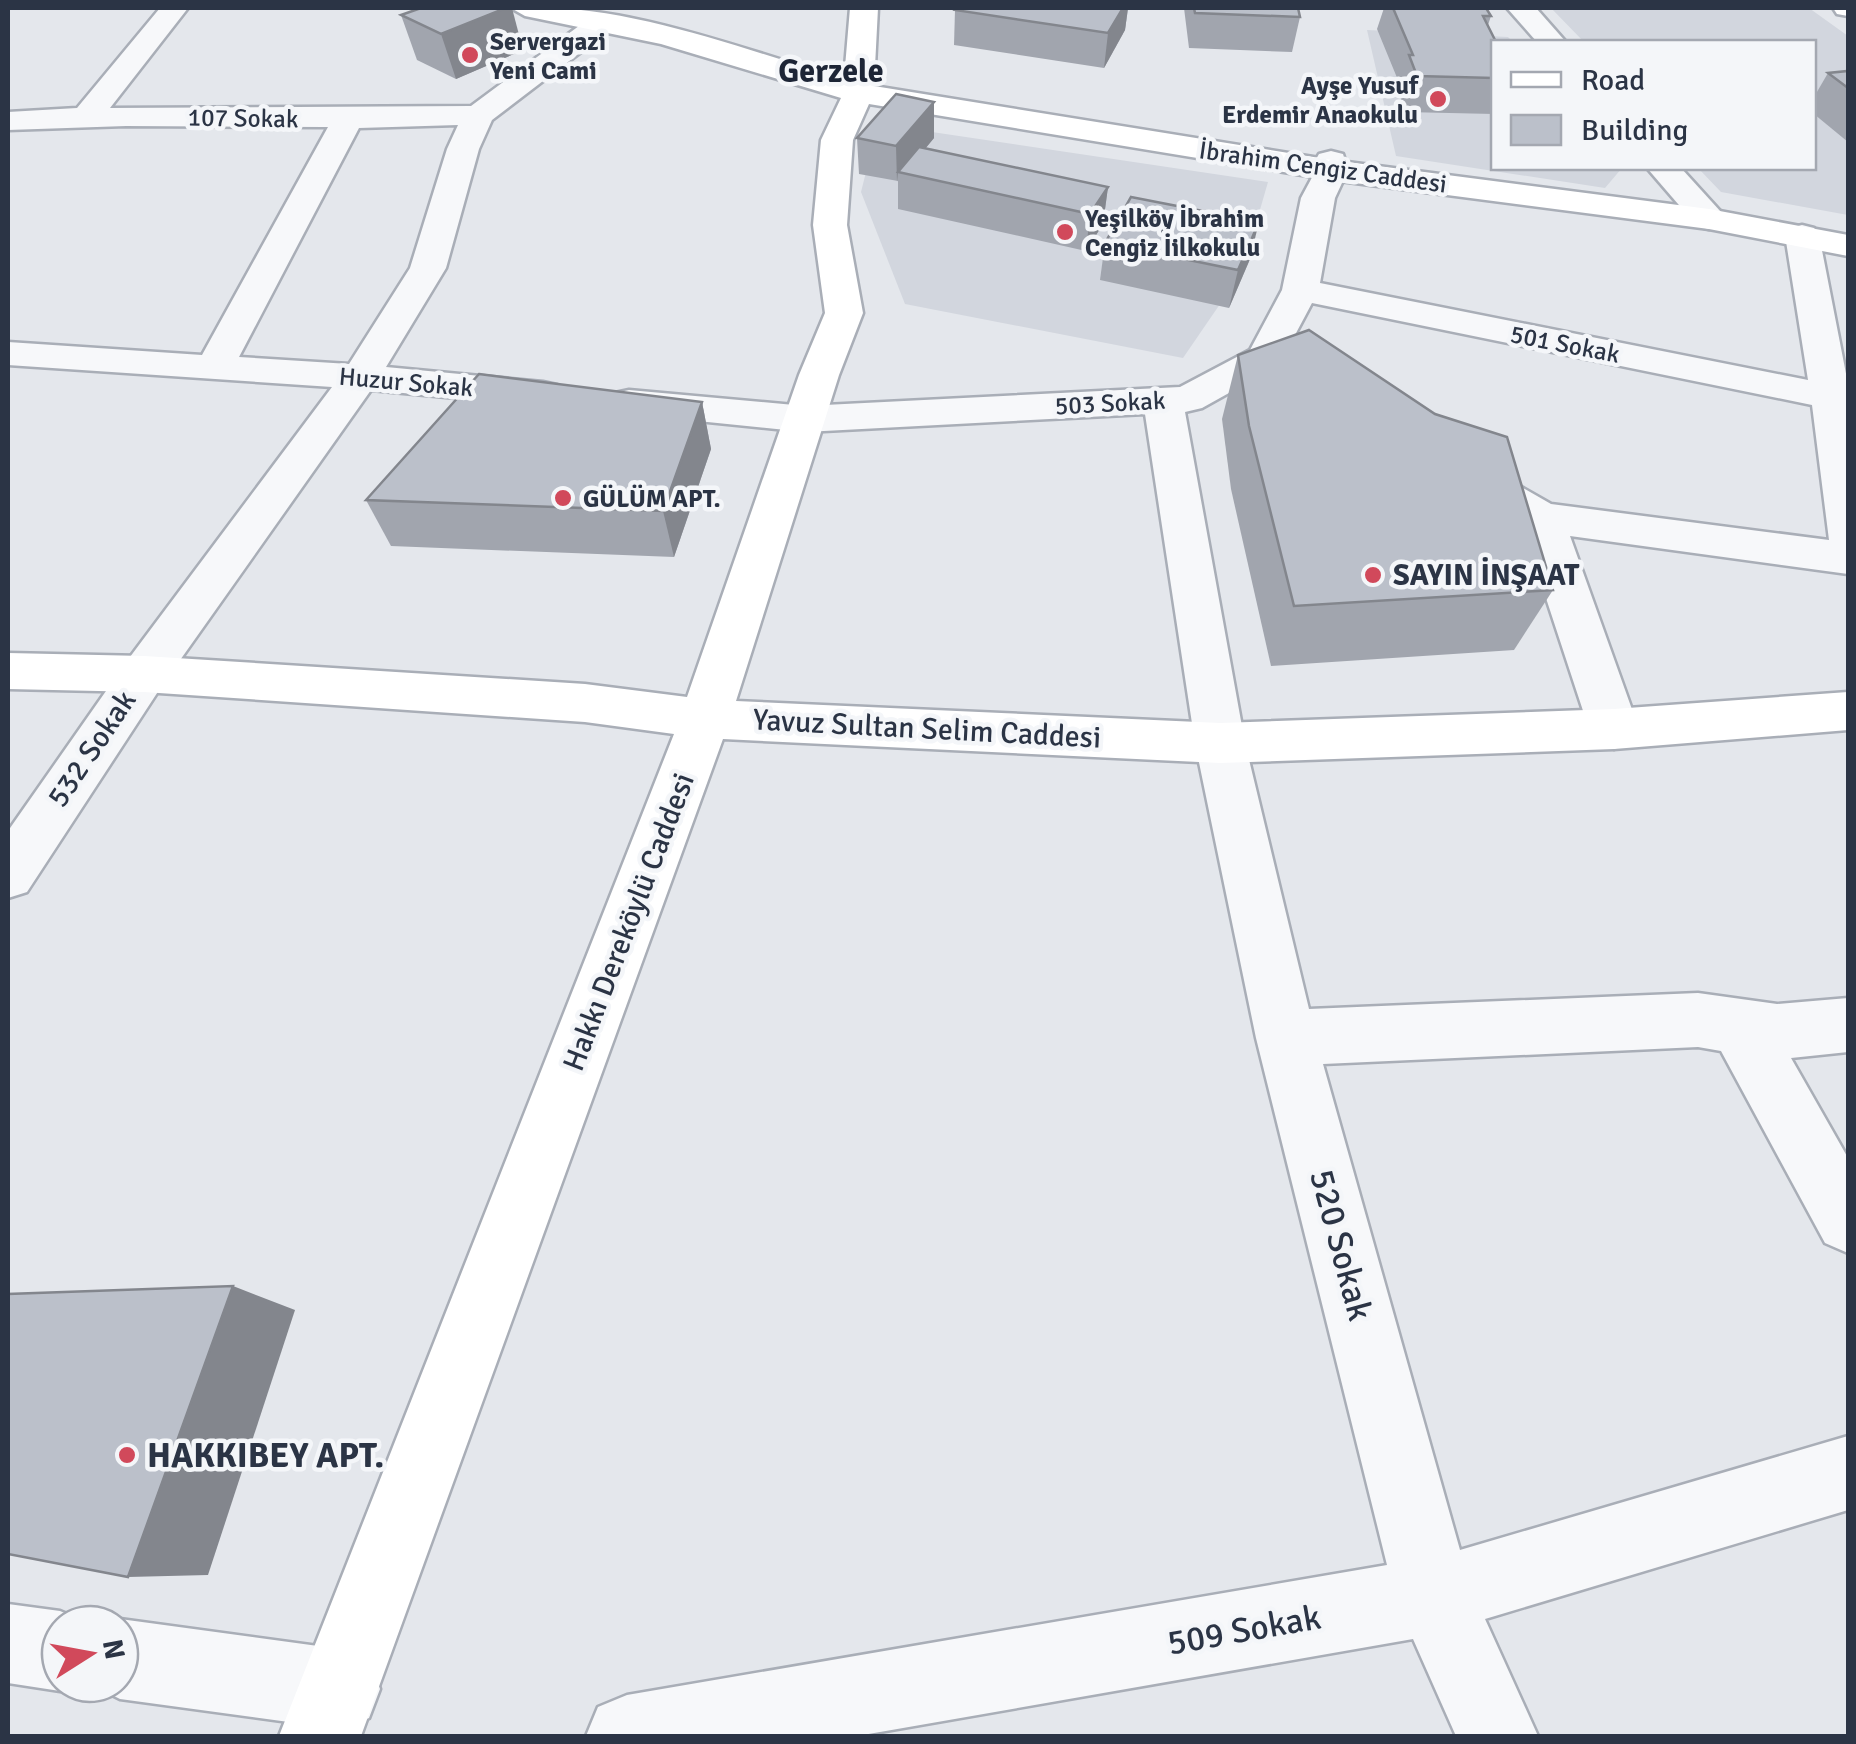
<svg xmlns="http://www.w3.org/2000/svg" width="1856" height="1744" viewBox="0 0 1856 1744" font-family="Signika,sans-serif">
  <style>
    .built { fill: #d2d6de }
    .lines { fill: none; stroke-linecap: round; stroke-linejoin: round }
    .street-casing { stroke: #a9aeb7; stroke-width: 5 }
    .secondary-casing { stroke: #a9aeb7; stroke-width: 5 }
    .street { fill: #f7f8fa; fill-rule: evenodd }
    .secondary { fill: #fff; fill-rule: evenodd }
    .wall { fill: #a1a5ae }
    .shaded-wall { fill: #83868d }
    .building { fill: #bbc0ca; stroke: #83868d; stroke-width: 2.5 }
    .poi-dot { fill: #d1495b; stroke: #f4f6f9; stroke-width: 4 }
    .labels { text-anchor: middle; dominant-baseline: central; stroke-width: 9; stroke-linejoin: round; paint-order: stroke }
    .far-poi-label { font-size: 25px; font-weight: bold; fill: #2b3445; stroke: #f4f6f9; text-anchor: start }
    .far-street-label { font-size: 25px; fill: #2b3445; stroke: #f4f6f9 }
    .poi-label { font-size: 30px; font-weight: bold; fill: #2b3445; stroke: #f4f6f9; text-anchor: start }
    .street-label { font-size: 30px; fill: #2b3445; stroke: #f4f6f9 }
    .far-district-label { font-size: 32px; font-weight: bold; fill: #1d2536; stroke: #f4f6f9 }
    .near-street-label { font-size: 35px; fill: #2b3445; stroke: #f4f6f9 }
    .near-poi-label { font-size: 35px; font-weight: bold; fill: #2b3445; stroke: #f4f6f9; text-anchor: start }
  </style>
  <rect width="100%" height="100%" fill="#e4e7ec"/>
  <g class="built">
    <path d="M1551,8h258l39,28v179l-127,-23 -23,-24h116v-126h-230z"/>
    <path d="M1367,30l141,7 5,5h-19v126h128l-17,20 -209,-32z"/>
    <path d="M878,124l390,58 -26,90 -59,86 -278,-54 -44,-112z"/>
  </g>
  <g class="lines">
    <defs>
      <g id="street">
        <path d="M160,8h28l-78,100 361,-2 120,-89h20l4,6 -4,6 -119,91 -13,29 -33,119 -60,99 157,15 14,3 6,9 -6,9 -14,3 -172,-16 -210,297 -134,205 -19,6v-67l119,-170 205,-274 -324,-22v-23l194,13 126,-228 -202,-1 -118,4v-18l69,-4zM458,125l-11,24 -37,119 -61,96 -110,-7 120,-229z"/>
        <path d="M1507,8h29l30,34h-29z"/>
        <path d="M1331,151l12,3 5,16 -13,28 -15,85 488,97 -23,-145 5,-7 12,-3 12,3 5,7 29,149v190l-278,-38 69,193 -7,14 -18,6 -18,-6 -7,-14 -67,-204 -71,-41 -6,-10 6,-10 15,-4 15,4 70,40 278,36 -17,-135 -500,-102 -33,62 -77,43 -17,4 60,331 64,266 389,-16 79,11 71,-6v54l-57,6 57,100v95l-23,-10 -104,-192 -23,-4 -375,17 137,486 388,-114v74l-363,109 53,117h-82l-43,-97 -556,97h-271l12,-29 29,-12 760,-130 -131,-527 -61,-295 -50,-329 -340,18 -176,-18 -14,-3 -6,-9 6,-9 14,-3 176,16 375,-19 70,-37 32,-60 19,-92 15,-28 -1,-9 4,-7z"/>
        <path d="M1647,168h34l40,44 5,7 -5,7 -12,3 -12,-3z"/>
        <path d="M8,1604l52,7 28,12 -28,1v60h16l-16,7 -52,-8z"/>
        <path d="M120,1619l220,30 29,11 11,29 -11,29 -29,11 -220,-30 -30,-15h30v-60h-12z"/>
      </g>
      <g id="secondary">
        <path d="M511,8c111,-7 227,40 333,71l6,-71h28l-4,78 458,74 377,49 139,26v21l-139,-27 -377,-49 -463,-76 -16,36 -6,85 16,88 -24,62 -103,326 484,22 394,-14 234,-17v38l-234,19 -394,14 -497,-24 -362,997h-82l395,-1002 -89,-12 -441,-30 -136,-3v-36l136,3 441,28 102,13 112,-322 26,-62 -12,-88 8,-85 20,-42 -180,-54 -136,-28z"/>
        <path d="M1833,8h15v8l-11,-2z"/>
      </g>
    </defs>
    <use href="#street" class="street-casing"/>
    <use href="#secondary" class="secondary-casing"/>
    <use href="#street" class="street"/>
    <use href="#secondary" class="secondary"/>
  </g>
  <g class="wall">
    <path d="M957,8h171l-3,22 -21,38 -150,-23 1,-35z"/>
    <path d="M1184,8h114l2,9 -8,35 -103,-4z"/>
    <path d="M1384,8h102l5,8 -3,9 6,17v72l-89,-2 -7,-22 2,-5 -23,-56z"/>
    <path d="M401,15l122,35 -67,29 -39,-19z"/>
    <path d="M1848,71v71l-34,-28v-17l14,-24z"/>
    <path d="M934,102v36l-9,11 183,38 -5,37 -17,27 -188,-42v-28l-39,-7 -2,-36z"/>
    <path d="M1105,243l145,16 -21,49 -129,-28z"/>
    <path d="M1238,355l315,235 -39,60 -243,16 -40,-177 -9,-70z"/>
    <path d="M702,402l9,47 -37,108 -283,-11 -25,-46z"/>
  </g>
  <g class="shaded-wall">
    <path d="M506,8h6l11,42 -67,29 -15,-45z"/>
    <path d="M1123,8h5l-3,22 -21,38 4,-35z"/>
    <path d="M934,102v36l-30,36 -6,-2 -1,10 -1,-36z"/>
    <path d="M1108,187l-5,37 -17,27 4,-37z"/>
    <path d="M1259,222l-9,37 -21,49 9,-38z"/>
    <path d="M702,402l9,47 -37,108 -11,-46z"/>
    <path d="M233,1286l62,24 -87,265 -80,2z"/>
  </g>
  <g class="building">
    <path d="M421,8h85l-65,26 -40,-19z"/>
    <path d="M957,8h166l-15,25 -153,-23z"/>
    <path d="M1194,8h104l2,9 -105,-4z"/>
    <path d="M1393,8h93l5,8h-8l13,26h-2v36l-77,-2 -8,-21h4z"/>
    <path d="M1848,71v17l-20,-15z"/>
    <path d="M896,94l38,8 -38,44 -39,-8z"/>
    <path d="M919,147l189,40 -18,27 -192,-42z"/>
    <path d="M1131,197l128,25 -21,48 -133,-27z"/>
    <path d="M1309,330l126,84 72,23 46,153 -259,16 -45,-180 -11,-71z"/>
    <path d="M479,374l223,28 -39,109 -297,-11z"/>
    <path d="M233,1286l-105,291 -120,-23v-260z"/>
  </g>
  <g class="poi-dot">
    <circle cx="470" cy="55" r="10"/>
    <circle cx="1438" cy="99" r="10"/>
    <circle cx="1065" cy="232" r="10"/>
    <circle cx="563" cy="498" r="10"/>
    <circle cx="1373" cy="575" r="10"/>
    <circle cx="127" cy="1455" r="10"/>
  </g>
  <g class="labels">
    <g class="far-poi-label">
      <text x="490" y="41">Servergazi<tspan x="490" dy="29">Yeni Cami</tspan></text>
      <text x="1418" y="85" text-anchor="end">Ayşe Yusuf<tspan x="1418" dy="29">Erdemir Anaokulu</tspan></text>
      <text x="1085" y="218">Yeşilköy İbrahim<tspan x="1085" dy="29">Cengiz İilkokulu</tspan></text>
      <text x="583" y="498">GÜLÜM APT.</text>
    </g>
    <g class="far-street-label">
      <text transform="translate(243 118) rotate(1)">107 Sokak</text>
      <text transform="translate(1323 167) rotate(8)">İbrahim Cengiz Caddesi</text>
      <text transform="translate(1565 344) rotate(11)">501 Sokak</text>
      <text transform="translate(406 382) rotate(5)">Huzur Sokak</text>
      <text transform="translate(1110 403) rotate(-3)">503 Sokak</text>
    </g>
    <g class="poi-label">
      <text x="1393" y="575">SAYIN İNŞAAT</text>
    </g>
    <g class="street-label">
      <text transform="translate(927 729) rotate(3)">Yavuz Sultan Selim Caddesi</text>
      <text transform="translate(92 749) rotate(-56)">532 Sokak</text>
      <text transform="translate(629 922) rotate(-69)">Hakkı Dereköylü Caddesi</text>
    </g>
    <g class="far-district-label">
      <text x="831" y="71">Gerzele</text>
    </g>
    <g class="near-street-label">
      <text transform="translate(1341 1245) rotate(75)">520 Sokak</text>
      <text transform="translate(1244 1630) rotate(-10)">509 Sokak</text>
    </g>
    <g class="near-poi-label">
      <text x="147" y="1455">HAKKIBEY APT.</text>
    </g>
  </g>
  <rect width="1856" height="1744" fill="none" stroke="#2b3445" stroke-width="20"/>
  <rect x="1491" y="40" width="325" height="130" fill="#f4f6f9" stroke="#a4a8b1" stroke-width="2.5"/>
  <rect x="1511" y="72" width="50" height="15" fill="#ffffff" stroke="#a4a8b1" stroke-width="2.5"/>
  <text x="1581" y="90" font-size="30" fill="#2b3445">Road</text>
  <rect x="1511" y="115" width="50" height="30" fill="#bbc0ca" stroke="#a4a8b1" stroke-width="2.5"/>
  <text x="1581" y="140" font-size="30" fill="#2b3445">Building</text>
  <g transform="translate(90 1654) rotate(79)"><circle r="48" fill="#f4f6f9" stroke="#a4a8b1" stroke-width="2.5"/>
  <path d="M0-8L18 38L0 25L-18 38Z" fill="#d1495b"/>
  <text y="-15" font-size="28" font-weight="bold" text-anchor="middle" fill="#2b3445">N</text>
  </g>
</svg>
